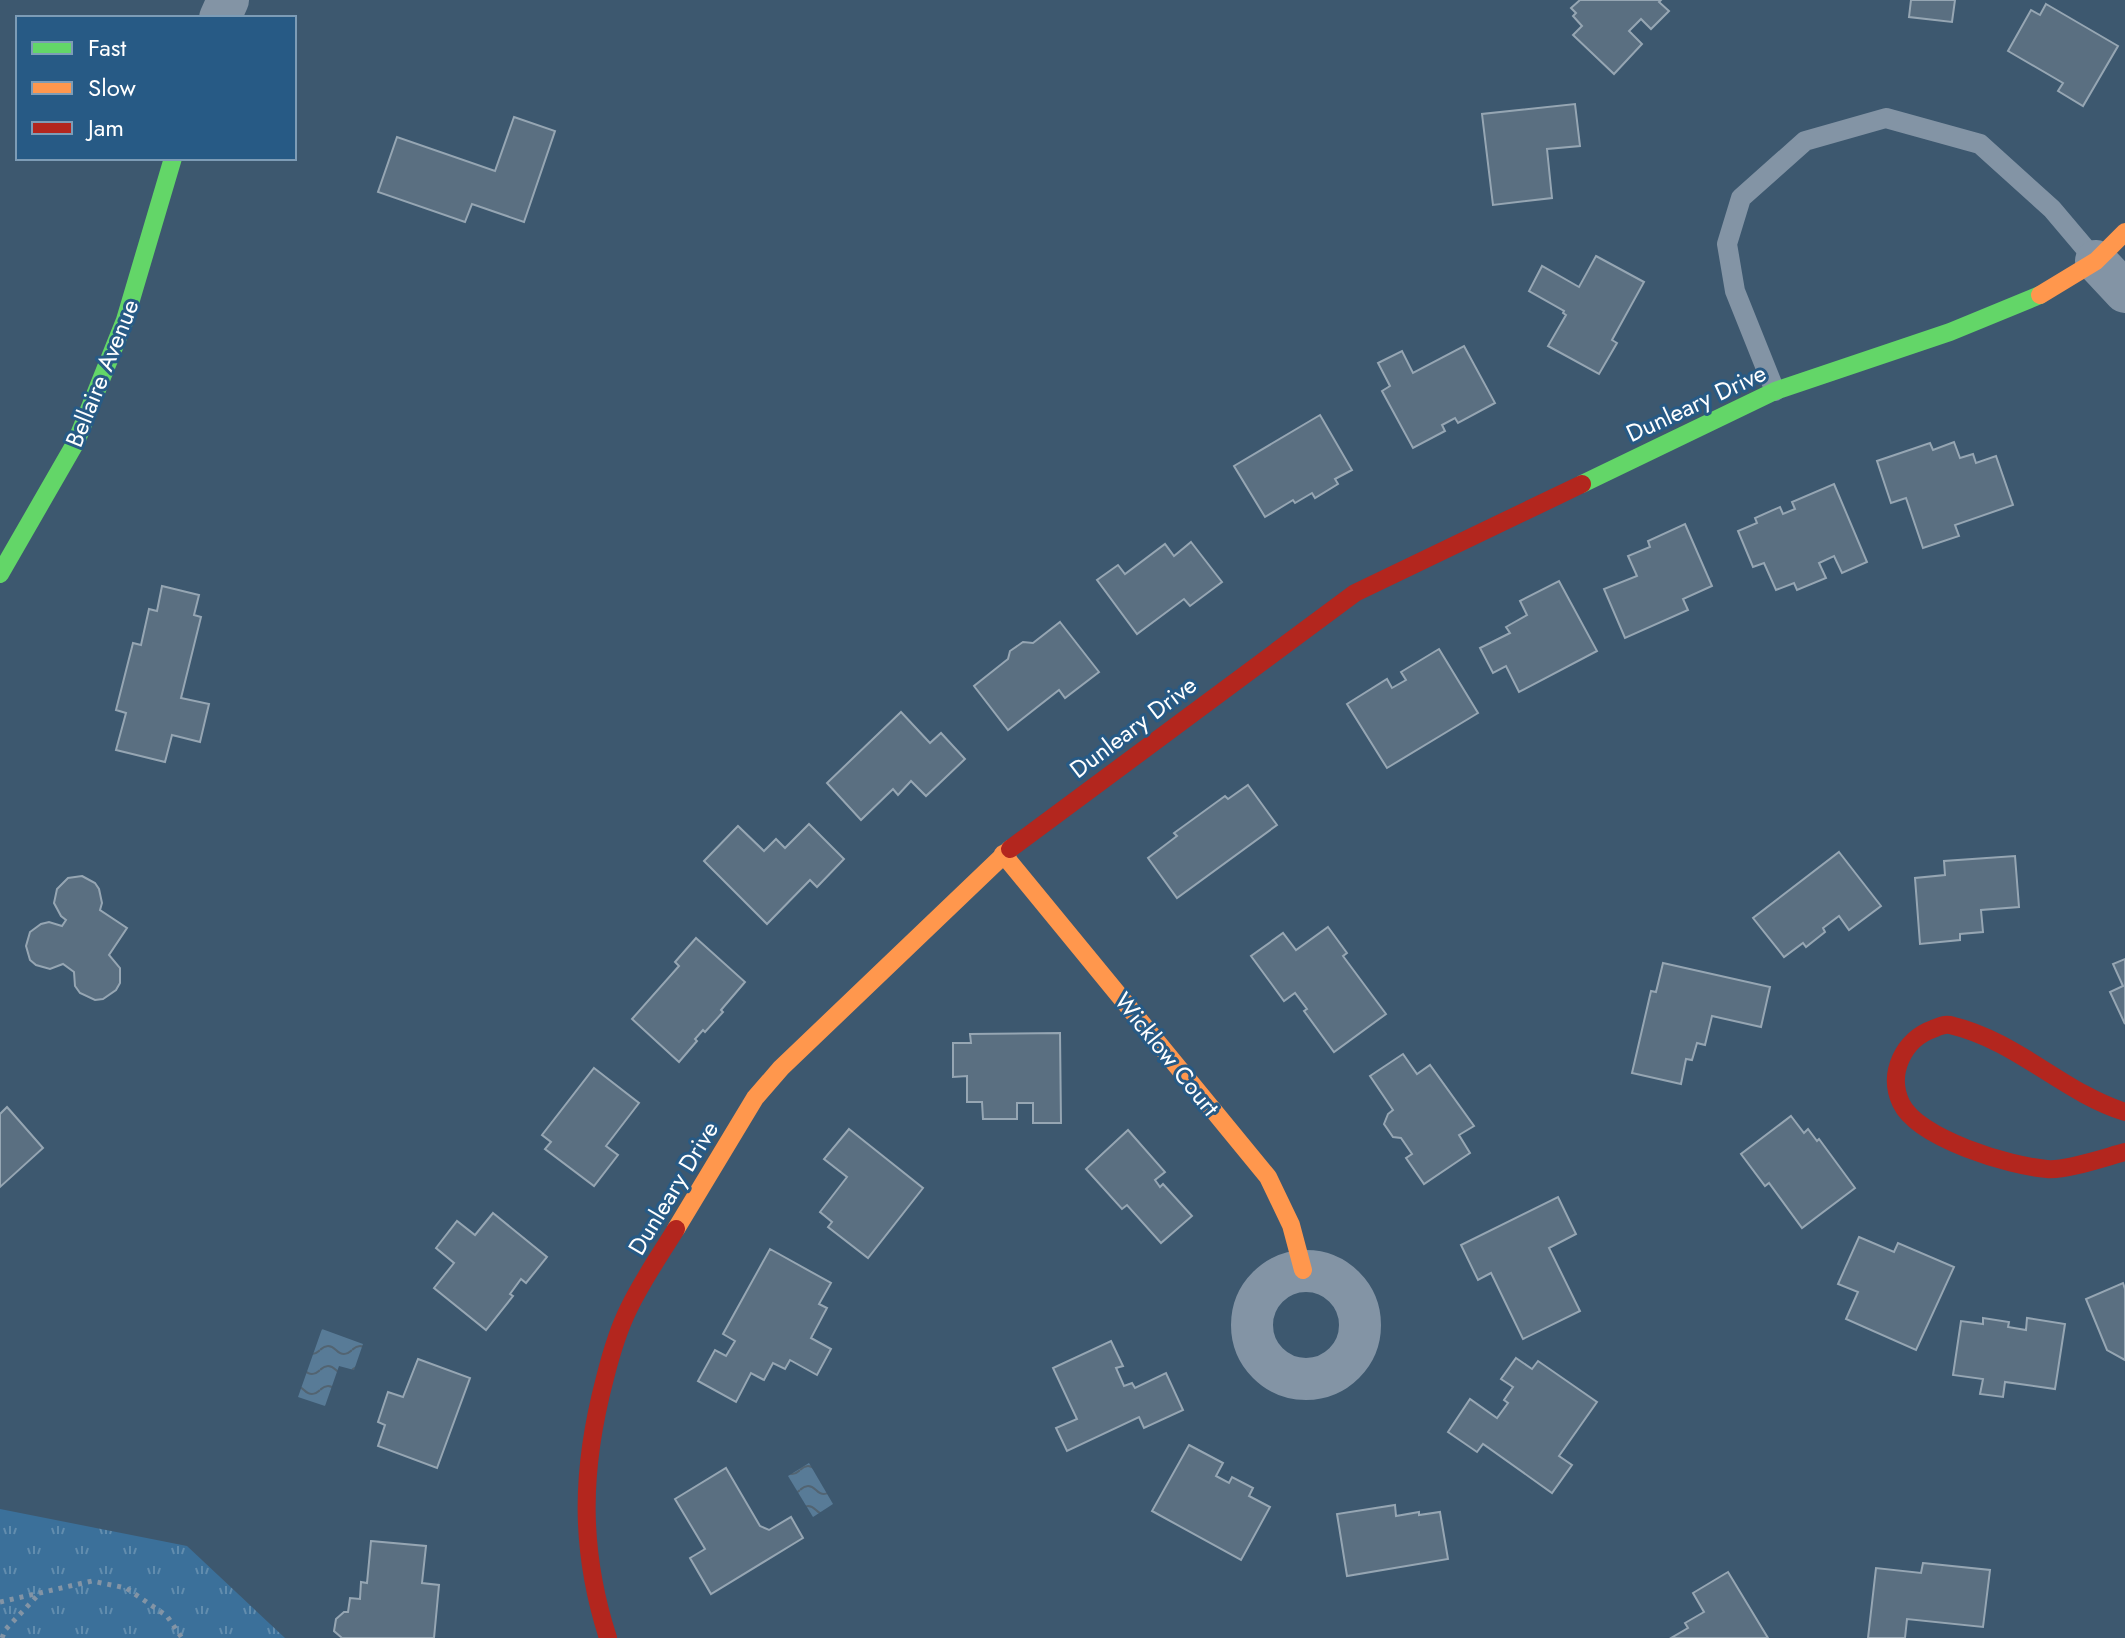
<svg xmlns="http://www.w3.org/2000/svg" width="2125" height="1638" viewBox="0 0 2125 1638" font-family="Jost,sans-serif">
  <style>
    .grass { fill: url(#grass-tufts) }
    .water { fill: url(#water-waves) }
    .building { fill: #5a6f81; stroke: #96a6b3; stroke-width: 2 }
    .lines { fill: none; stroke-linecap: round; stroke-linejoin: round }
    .path { stroke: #8394a5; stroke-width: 5; stroke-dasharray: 4 6; stroke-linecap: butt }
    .lane { stroke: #8394a5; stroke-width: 20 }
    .street { stroke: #8394a5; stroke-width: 42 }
    .fast { stroke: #63d668; stroke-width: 18 }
    .slow { stroke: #ff974d; stroke-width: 18 }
    .jam { stroke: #b3261e; stroke-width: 18 }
    .labels { text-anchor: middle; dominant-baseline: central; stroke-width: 6; stroke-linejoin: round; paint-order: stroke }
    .street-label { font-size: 24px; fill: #fff; stroke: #275a85 }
  </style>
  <defs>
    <pattern id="grass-tufts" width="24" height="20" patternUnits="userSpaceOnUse" patternTransform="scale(2)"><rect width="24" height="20" fill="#3b709a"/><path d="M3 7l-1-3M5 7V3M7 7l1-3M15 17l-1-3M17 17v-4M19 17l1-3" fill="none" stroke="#628dae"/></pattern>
    <pattern id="water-waves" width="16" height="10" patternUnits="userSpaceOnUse" patternTransform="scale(2)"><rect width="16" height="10" fill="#587b97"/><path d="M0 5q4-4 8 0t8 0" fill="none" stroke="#526472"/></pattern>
  </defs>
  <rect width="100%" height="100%" fill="#3d586f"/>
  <path class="grass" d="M0,1509l187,37 98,92h-285z"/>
  <g class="water">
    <path d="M322,1329l41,15 -9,26 -15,-4 -14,40 -27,-9z"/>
    <path d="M809,1463l24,41 -20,13 -25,-41z"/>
  </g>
  <g class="building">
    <path d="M1580,0h81l-2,2 10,9 -18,18 -10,-10 -12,12 13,13 -28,30 -41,-39 9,-9 -9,-10 3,-3 -5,-5z"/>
    <path d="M1911,0h44l-3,22 -43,-5z"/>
    <path d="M2046,4l72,42 -35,60 -25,-15 5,-8 -55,-32 23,-41 9,5z"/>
    <path d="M1575,104l5,42 -33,3 5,49 -59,7 -11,-91z"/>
    <path d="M514,117l41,14 -31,91 -52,-18 -7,18 -87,-30 19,-55 98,34z"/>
    <path d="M1596,256l48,26 -32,58 5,3 -18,31 -51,-28 18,-31 -3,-2 1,-2 -35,-20 13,-25 37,21z"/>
    <path d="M1464,346l31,57 -37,20 -3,-5 -13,7 3,6 -32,17 -31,-57 8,-5 -12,-23 24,-12 11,22z"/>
    <path d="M1320,415l32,55 -17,9 3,5 -23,14 -3,-5 -17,10 -2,-3 -28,17 -31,-51z"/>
    <path d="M1954,442l6,16 13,-4 3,9 20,-7 17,49 -58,20 4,11 -36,12 -17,-50 -15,5 -14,-42 53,-18 3,7z"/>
    <path d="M1834,484l33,78 -25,11 -8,-17 -15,7 7,15 -29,12 -3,-7 -18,7 -12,-27 -11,4 -15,-36 19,-8 -2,-5 25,-11 3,7 12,-5 -3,-7z"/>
    <path d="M1685,524l27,62 -29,13 5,11 -63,28 -21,-49 33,-13 -9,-20 22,-9 -2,-6z"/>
    <path d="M1191,542l31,40 -32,24 -6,-7 -47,35 -40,-54 21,-15 7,9 40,-30 9,12z"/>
    <path d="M1559,581l38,70 -78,41 -13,-26 -13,7 -13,-25 30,-15 -4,-6 21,-12 -7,-14z"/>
    <path d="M162,586l37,9 -5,20 7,2 -20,81 28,6 -9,38 -28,-7 -7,27 -49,-12 10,-37 -10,-3 17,-67 8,2 8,-36 8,2z"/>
    <path d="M1060,622l39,50 -34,26 -6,-8 -51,40 -34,-44 34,-27 2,-8 13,-9 10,1z"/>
    <path d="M1439,649l39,64 -91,55 -40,-64 40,-25 5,9 14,-8 -5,-8z"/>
    <path d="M901,712l29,31 11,-10 24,26 -39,37 -15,-15 -13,14 -5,-6 -32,31 -34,-37z"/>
    <path d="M1248,785l29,40 -100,73 -29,-40 29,-22 -3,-3 51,-37 3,3z"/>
    <path d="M809,824l35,35 -27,28 -7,-7 -43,44 -63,-63 34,-35 26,25 12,-12 9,9z"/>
    <path d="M1839,852l42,54 -32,24 -10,-14 -16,12 2,4 -19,15 -3,-4 -19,14 -31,-39z"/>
    <path d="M2015,856l4,51 -38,3 2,22 -23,2v6l-40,4 -5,-66 30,-3 -1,-14z"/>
    <path d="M82,876l13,7 4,6 3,14 -2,7 27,18 -18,27 11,13v15l-4,7 -13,9 -8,1 -15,-7 -5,-7 -1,-14 -11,-8 -13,5 -14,-4 -6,-5 -4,-14 4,-14 11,-8 8,-2 13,4 4,-6 -5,-4 -7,-13 3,-14 11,-11z"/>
    <path d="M1328,927l19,26 -4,3 43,58 -52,38 -30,-41 3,-2 -12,-16 -11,8 -33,-45 32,-23 13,17z"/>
    <path d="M696,938l49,44 -24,28 2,2 -18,20 -2,-2 -8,9 2,2 -18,21 -47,-43 47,-53 -4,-4z"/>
    <path d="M2125,959v65l-15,-32 13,-6 -10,-22z"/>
    <path d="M1663,963l107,24 -9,40 -49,-11 -7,29 -8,-2 -5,17 -6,-1 -5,25 -49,-11 19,-82 5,1z"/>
    <path d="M1060,1033l1,90h-28v-20h-16v16h-34l-1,-17h-15v-26l-14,1v-34h18l-1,-9z"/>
    <path d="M1403,1054l14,20 13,-9 44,61 -15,9 11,18 -46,31 -18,-26 6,-4 -11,-16 -8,-1 -9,-13 4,-10 5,-4 -23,-34z"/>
    <path d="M594,1068l45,35 -33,43 12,9 -24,31 -49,-37 6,-7 -9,-7z"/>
    <path d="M7,1107l36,41 -43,39v-73z"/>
    <path d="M1791,1116l13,17 4,-4 9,12 2,-2 36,49 -53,40 -33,-45 -4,3 -24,-32z"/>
    <path d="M849,1129l74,59 -55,70 -40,-31 4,-5 -12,-10 27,-35 -23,-18z"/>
    <path d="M1128,1130l37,42 -10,8 5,7 3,-3 29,32 -31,27 -34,-38 -5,4 -36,-40z"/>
    <path d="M1558,1197l18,37 -27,14 31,63 -57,28 -32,-66 -13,7 -17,-35z"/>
    <path d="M493,1213l54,44 -21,26 -5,-4 -11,15 3,2 -27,34 -52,-42 20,-25 -18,-15 21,-27 18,14z"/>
    <path d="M1859,1237l35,15 4,-9 56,24 -38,83 -70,-31 12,-27 -20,-8z"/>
    <path d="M770,1249l61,34 -12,21 8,4 -16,30 20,11 -14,26 -27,-15 -5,9 -12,-6 -9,17 -13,-7 -15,29 -38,-21 17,-31 11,6 9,-15 -12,-7z"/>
    <path d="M2123,1283l2,6v71l-18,-10 -21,-51z"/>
    <path d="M1983,1318l26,4 -1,5 18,3 1,-12 38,6 -10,65 -50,-7 -2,15 -23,-3 3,-15 -30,-4 8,-54 22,3z"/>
    <path d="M1111,1341l12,25 -7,2 8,18 8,-3 3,5 31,-15 17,37 -39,18 -5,-11 -72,34 -11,-23 21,-9 -24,-51z"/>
    <path d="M1516,1358l16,11 6,-8 59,41 -38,54 13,9 -20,28 -69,-49 -6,8 -29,-20 22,-33 27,19 11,-15 -4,-3 9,-13 -12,-8z"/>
    <path d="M418,1359l52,19 -33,90 -59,-22 7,-21 -7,-3 10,-30 15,5z"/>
    <path d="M1189,1445l34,18 -7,13 13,7 3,-6 21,11 -4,8 21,11 -29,53 -89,-49z"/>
    <path d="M726,1468l34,58 9,4 22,-13 12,21 -92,56 -21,-36 15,-9 -30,-50z"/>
    <path d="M1395,1505l1,11 23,-4v3l21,-3 8,47 -101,17 -10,-62z"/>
    <path d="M371,1541l55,5 -4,37 17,2 -5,53h-92l-8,-7 2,-12 8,-7h4l2,-14 10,1 1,-17 6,1z"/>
    <path d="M1923,1563l67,7 -7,57 -76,-8 -2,19h-37l8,-70 45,5z"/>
    <path d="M1728,1572l40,66h-97l17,-10 -3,-5 19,-11 -11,-19z"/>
  </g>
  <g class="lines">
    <g class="path">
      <path d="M0,1602l92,-21 34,7 41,28 15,22"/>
      <path d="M2,1638l3,-8 35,-37"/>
    </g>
    <path class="lane" d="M1775,391l-40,-100 -8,-47 14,-46 64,-57 81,-23 94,26 72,65 44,52"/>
    <g class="street">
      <path d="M220,18l8,-18"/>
      <path d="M2096,261l29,31"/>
      <circle cx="1306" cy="1325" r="54"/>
    </g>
    <g class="fast">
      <path d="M1582,484l193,-93 175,-59 90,-37"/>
      <path d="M0,574l76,-132 49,-122 48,-162"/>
    </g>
    <g class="slow">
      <path d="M2040,295l56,-34 29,-29"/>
      <path d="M1003,854l265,323 23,48 12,45"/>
      <path d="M676,1229l79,-131 26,-30 229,-219"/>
    </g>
    <g class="jam">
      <path d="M1010,849l345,-256 227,-109"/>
      <path d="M2125,1112c-63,-20 -107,-71 -175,-87 -6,-1 -10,1 -17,4 -29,10 -46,44 -32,74 17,36 109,63 146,66 18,2 59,-12 78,-17"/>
      <path d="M608,1638c-29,-90 -27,-169 -3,-260 6,-24 13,-48 24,-70 13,-27 31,-53 47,-79"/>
    </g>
  </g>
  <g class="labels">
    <g class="street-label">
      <text transform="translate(102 373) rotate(-68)">Bellaire Avenue</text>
      <text transform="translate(1696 403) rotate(-25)">Dunleary Drive</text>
      <text transform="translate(1133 727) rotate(-37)">Dunleary Drive</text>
      <text transform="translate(1167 1054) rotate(51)">Wicklow Court</text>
      <text transform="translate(673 1188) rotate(-59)">Dunleary Drive</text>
    </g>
  </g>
  <rect x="16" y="16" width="280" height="144" fill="#275a85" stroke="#7d9cb6" stroke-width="2"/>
  <rect x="32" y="42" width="40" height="12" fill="#63d668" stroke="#7d9cb6" stroke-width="2"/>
  <text x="88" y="56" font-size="24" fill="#ffffff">Fast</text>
  <rect x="32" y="82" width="40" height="12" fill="#ff974d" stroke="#7d9cb6" stroke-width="2"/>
  <text x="88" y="96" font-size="24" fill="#ffffff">Slow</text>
  <rect x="32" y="122" width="40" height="12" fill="#b3261e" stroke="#7d9cb6" stroke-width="2"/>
  <text x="88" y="136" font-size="24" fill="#ffffff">Jam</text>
</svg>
